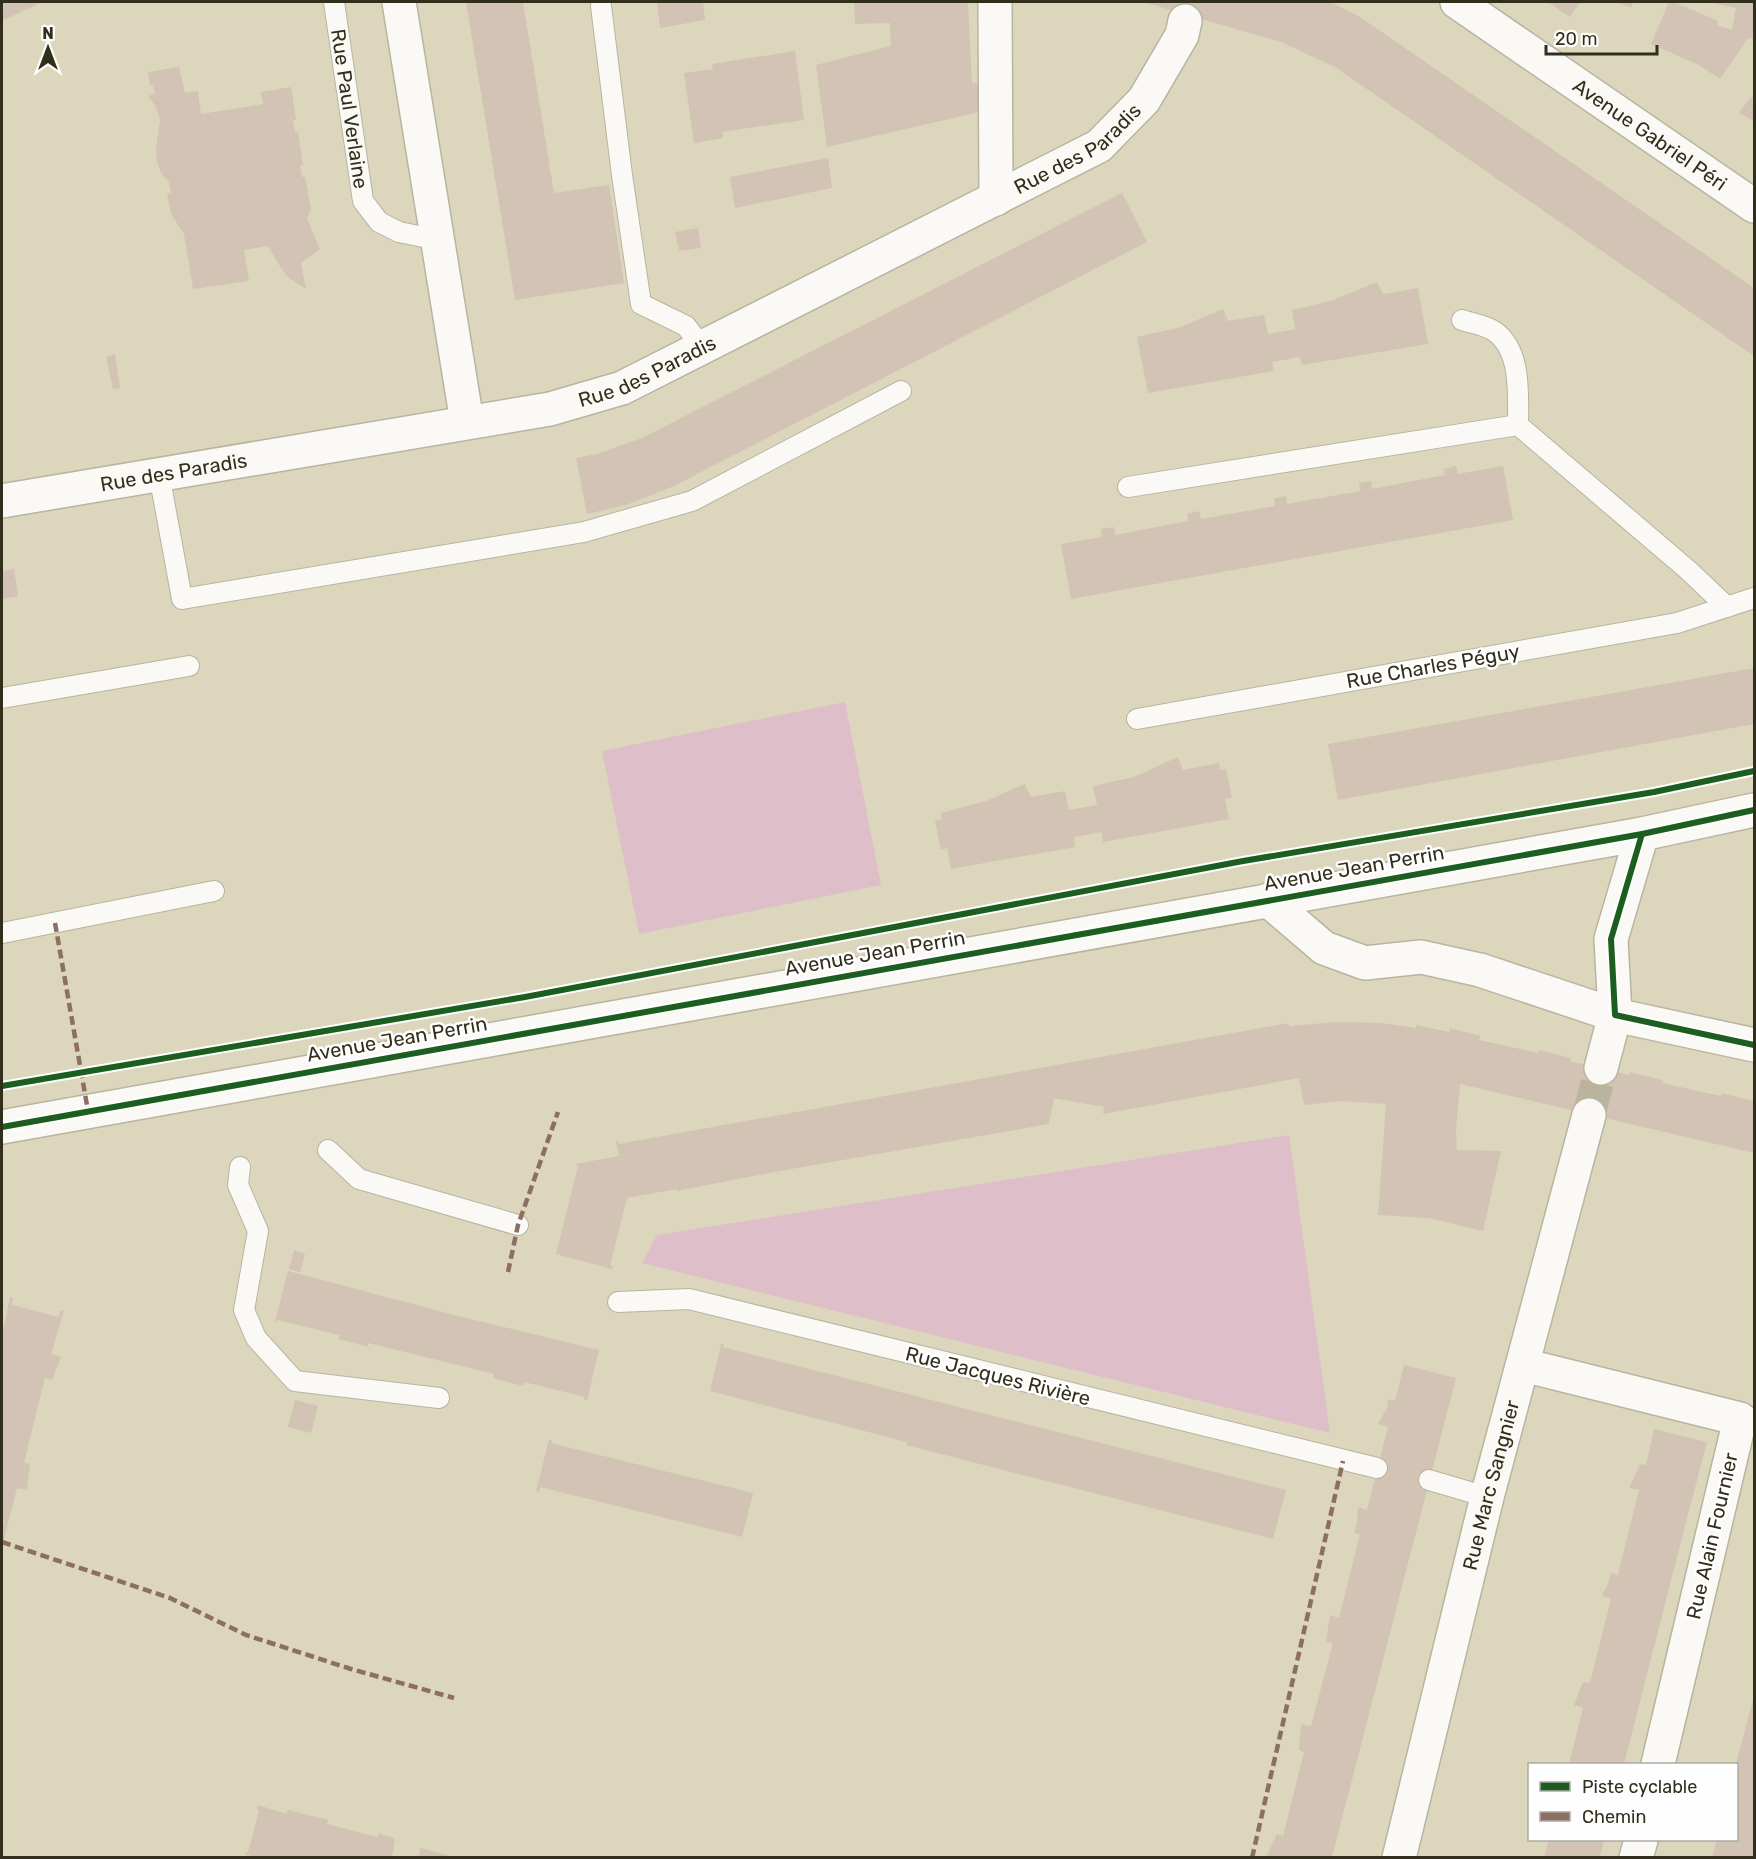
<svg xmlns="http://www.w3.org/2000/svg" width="1756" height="1859" viewBox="0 0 1756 1859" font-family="Rubik,sans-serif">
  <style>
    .green { fill: #debec8 }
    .building { fill: #d2c3b4 }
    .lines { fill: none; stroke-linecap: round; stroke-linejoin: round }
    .street-tunnel { stroke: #bab49d; stroke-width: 33; stroke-dasharray: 33 16; stroke-linecap: butt }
    .lane-casing { stroke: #b9b4a0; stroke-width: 22 }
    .street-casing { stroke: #b9b4a0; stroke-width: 36 }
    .secondary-casing { stroke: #b9b4a0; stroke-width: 36 }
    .lane { stroke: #faf9f5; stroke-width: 20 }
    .street { stroke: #faf9f5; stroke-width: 33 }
    .secondary { stroke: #faf9f5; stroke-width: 33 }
    .quiet { stroke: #8d6e63; stroke-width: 4.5; stroke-dasharray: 9 4.5; stroke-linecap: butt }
    .cycleway-casing { stroke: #fefefe; stroke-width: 10 }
    .cycleway { stroke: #1b5e20; stroke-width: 6 }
    .labels { text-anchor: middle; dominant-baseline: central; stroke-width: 5; stroke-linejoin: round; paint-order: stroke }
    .street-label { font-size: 20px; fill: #322e1c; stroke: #fefefe }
  </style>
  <rect width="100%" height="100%" fill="#dcd6bd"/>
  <g class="green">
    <path d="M845,702l36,183 -242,49 -37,-183z"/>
    <path d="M1289,1135l41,298 -688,-170 15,-28z"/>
  </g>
  <g class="building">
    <path d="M2,2h40l-40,19z"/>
    <path d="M466,2h57l31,191 55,-8 15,98 -109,17z"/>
    <path d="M657,2h46l2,18 -45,8z"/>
    <path d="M854,2h114l4,81h11l1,28 -157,36 -11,-82 75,-19 -1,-23 -35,1z"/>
    <path d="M1143,2h188l29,15 394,271v68l-419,-289 -54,-25z"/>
    <path d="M1548,2h32l-10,15z"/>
    <path d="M1614,2h19l-2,5z"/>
    <path d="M1669,2h5l44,19 -1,4 15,5 4,-22 -29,-6h47v37l-6,-1 -28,41 -21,-14 -48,-21z"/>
    <path d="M795,51l9,69 -82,12 1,6 -29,5 -10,-70 29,-4 -1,-5z"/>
    <path d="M179,67l6,26 13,-2 3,23 62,-10 -2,-12 30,-5 5,33h-3l2,12h3l5,33h-3l2,12h3l6,32 -4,10 13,30 -19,14 5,26 -17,-11 -8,-10 -13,-22 -24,4 5,31 -56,8 -9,-55 -13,-20 -4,-21h4l-2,-11 -8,-9 -4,-12 -1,-13 4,-28 -4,-13 -8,-11 7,-2 -2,-9h-3l-2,-13z"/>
    <path d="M1751,97l3,1v23l-15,-8z"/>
    <path d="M828,158l4,30 -97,20 -5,-31z"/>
    <path d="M1122,193l25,49 -473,244 -48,19 -39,9 -11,-56 21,-4 45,-16z"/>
    <path d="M698,228l3,20 -22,3 -4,-19z"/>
    <path d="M1377,282l6,12 35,-6 10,56 -126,21 -2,-8 -28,5 2,9 -126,22 -11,-56 41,-9 45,-19 5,12 36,-6 4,19 27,-5 -3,-19 39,-9z"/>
    <path d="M115,354l5,34 -7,1 -7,-32z"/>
    <path d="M1456,466l2,8 45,-8 10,54 -442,79 -10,-55 41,-7 -1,-8 13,-2 1,8 73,-14 -1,-7 12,-3 2,8 74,-13 -1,-8 12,-2 1,8 73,-13 -1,-8 12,-2 1,8 73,-14 -1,-6z"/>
    <path d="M14,569l4,27 -16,3v-28z"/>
    <path d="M1754,668v56l-416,76 -10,-56z"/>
    <path d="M1178,757l5,13 36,-7 1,7 6,-1 6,29 -7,1 4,20 -126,23 -1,-10 -28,5 1,10 -124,22 -4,-21 -6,2 -6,-29 7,-2 -1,-6 45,-12 39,-17 6,13 34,-6 4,19 28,-5 -4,-19 41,-9z"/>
    <path d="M1337,1022l45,1 34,5v-3l33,7 1,-4 30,8 -1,4 59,13 1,-3 32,8 -1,3 25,6 34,8 1,-3 33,8 -1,3 59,13 1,-3 32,8v52l-294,-69 -4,46 1,20 44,1 -18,80 -54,-13 -51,-3 8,-111 -46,-3 -36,4 -5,-27 -196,36 1,-7 -50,-9 -5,26 -275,48 -93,18 -4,1v-2l-50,9 -17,68h3l-1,3 -56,-15 22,-88 -3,-2 44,-8 -3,-14 3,-1v3l670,-121v3z"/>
    <path d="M294,1250l11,4 -5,18 -11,-3z"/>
    <path d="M288,1271l174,46 137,33 -12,51 -3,-2 1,-2 -61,-15 -1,4 -30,-8 1,-4 -126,-31v4l-29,-8v-4l-61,-15 -1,3 -2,-1z"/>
    <path d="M10,1297l3,1 -1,7 47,12 2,-7 3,1 -13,43 10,3 -9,23 -7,-2 -21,85 6,1 -3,26 -10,-2 -15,59v-211z"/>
    <path d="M721,1344h3l-1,3 563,143 -13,49 -367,-94 1,-3 -197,-51z"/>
    <path d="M1404,1365l52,13 -124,479h-66l11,-23 6,2 21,-84 -5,-2 2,-26 10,2 22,-83 -7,-2 4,-26 9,3 21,-84 -6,-1 3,-9 1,-17 9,3 21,-83 -10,-3 9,-16 1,-9 7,2z"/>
    <path d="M295,1400l23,6 -7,27 -23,-6z"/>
    <path d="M1654,1429l53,13 -22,84 -61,238h-55l14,-56 -9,-3 9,-23 7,1 21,-84 -9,-3 6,-12 3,-11 7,2 21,-85 -10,-2 11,-24 6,1z"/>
    <path d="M549,1440h3l-1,3 202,50 -11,44 -202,-50 -1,5 -3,-1z"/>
    <path d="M1754,1696v161h-42l5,-17 20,-1 -1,-75z"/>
    <path d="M258,1805l29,9 1,-4 40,10 -1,4 51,13 1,-4 16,6 -3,18h-133l-14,-2 1,-3 2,1 11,-43 -2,-1z"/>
    <path d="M1549,1840h55l-4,17h-56z"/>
    <path d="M420,1848l34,9h-35z"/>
  </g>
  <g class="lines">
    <path class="street-tunnel" d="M1589,1115l12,-47"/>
    <defs>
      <g id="lane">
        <path id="s1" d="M334,2l29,199 16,21 20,10 39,8"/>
        <path d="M601,6l21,169 19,129 45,22 16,21"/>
        <path d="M1462,320c9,3 23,5 32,11 28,19 24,64 24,94"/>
        <path d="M159,474l23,125 402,-67 108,-31 209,-110"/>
        <path d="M1128,487l390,-62 170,145 39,37"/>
        <path d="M2,698l187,-32"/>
        <path d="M1137,719l540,-96 77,-25"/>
        <path d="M2,933l212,-42"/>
        <path d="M328,1150l31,29 159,46"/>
        <path d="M240,1167l-2,18 20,46 -14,79 12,28 39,43 144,17"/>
        <path d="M618,1302l71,-3 688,169"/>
        <path d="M1429,1480l58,17"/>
      </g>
      <g id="street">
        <path d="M399,2l68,420"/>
        <path d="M995,2l1,197"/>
        <path id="s2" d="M2,501l548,-92 72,-21 477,-242 45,-46 38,-65 3,-14"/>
        <path d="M1268,900l56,48 41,15 56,-6 59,13 135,45 139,30"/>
        <path d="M1601,1068l14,-53 -4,-76 31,-105"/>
        <path d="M1523,1365l217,54 -82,345"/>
        <path id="s3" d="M1399,1858l88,-361 102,-382"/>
        <path d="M1636,1858l5,-18"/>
      </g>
      <g id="secondary">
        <path id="s4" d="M1457,2l297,204"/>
        <path d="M2,1127l1640,-293 112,-24"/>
      </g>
    </defs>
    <use href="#lane" class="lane-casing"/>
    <use href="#street" class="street-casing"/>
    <use href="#secondary" class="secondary-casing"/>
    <use href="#lane" class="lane"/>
    <use href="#street" class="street"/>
    <use href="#secondary" class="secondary"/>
    <g class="quiet">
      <path d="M55,923l33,188"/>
      <path d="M508,1272l10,-47 40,-113"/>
      <path d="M2,1542l168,56 76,37 105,34 103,29"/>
      <path d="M1252,1858l91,-397"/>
    </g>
    <defs>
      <g id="cycleway">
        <path d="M1642,834l-31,105 4,76 139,30"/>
        <path d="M2,1086l523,-89 718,-136 411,-69 100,-21"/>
        <path d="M2,1127l1640,-293 112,-24"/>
      </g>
    </defs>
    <use href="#cycleway" class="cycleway-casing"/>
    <use href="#cycleway" class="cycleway"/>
  </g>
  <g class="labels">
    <g class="street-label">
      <text stroke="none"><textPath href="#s1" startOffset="108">Rue Paul Verlaine</textPath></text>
      <text stroke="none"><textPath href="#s4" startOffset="234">Avenue Gabriel Péri</textPath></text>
      <text stroke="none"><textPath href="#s2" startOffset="1146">Rue des Paradis</textPath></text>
      <text stroke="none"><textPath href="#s2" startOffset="660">Rue des Paradis</textPath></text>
      <text stroke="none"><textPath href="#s2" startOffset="174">Rue des Paradis</textPath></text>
      <text transform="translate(1433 666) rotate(-10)">Rue Charles Péguy</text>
      <text transform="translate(1354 868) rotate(-10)">Avenue Jean Perrin</text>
      <text transform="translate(875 953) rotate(-10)">Avenue Jean Perrin</text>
      <text transform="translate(397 1039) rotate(-10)">Avenue Jean Perrin</text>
      <text transform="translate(998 1376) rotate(14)">Rue Jacques Rivière</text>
      <text stroke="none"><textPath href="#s3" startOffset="384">Rue Marc Sangnier</textPath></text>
      <text transform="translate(1712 1536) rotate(-77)">Rue Alain Fournier</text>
    </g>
  </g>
  <rect width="1756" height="1859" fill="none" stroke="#322e1c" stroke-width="6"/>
  <rect x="1528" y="1763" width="210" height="78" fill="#fefefe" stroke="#acaba4" stroke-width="1.5"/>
  <rect x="1540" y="1782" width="30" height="9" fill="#1b5e20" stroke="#acaba4" stroke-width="1.5"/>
  <text x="1582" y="1793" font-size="18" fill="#322e1c">Piste cyclable</text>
  <rect x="1540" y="1812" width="30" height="9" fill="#8d6e63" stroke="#acaba4" stroke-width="1.5"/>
  <text x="1582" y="1823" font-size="18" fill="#322e1c">Chemin</text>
  <g transform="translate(48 48)" stroke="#fefefe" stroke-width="4.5" paint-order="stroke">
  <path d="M0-4.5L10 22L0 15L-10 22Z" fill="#322e1c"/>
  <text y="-9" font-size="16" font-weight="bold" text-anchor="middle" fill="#322e1c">N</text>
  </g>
  <path d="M1546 45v9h111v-9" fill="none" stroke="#322e1c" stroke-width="3"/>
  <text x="1555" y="45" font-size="18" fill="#322e1c" stroke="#fefefe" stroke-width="4.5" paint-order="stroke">20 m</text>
</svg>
